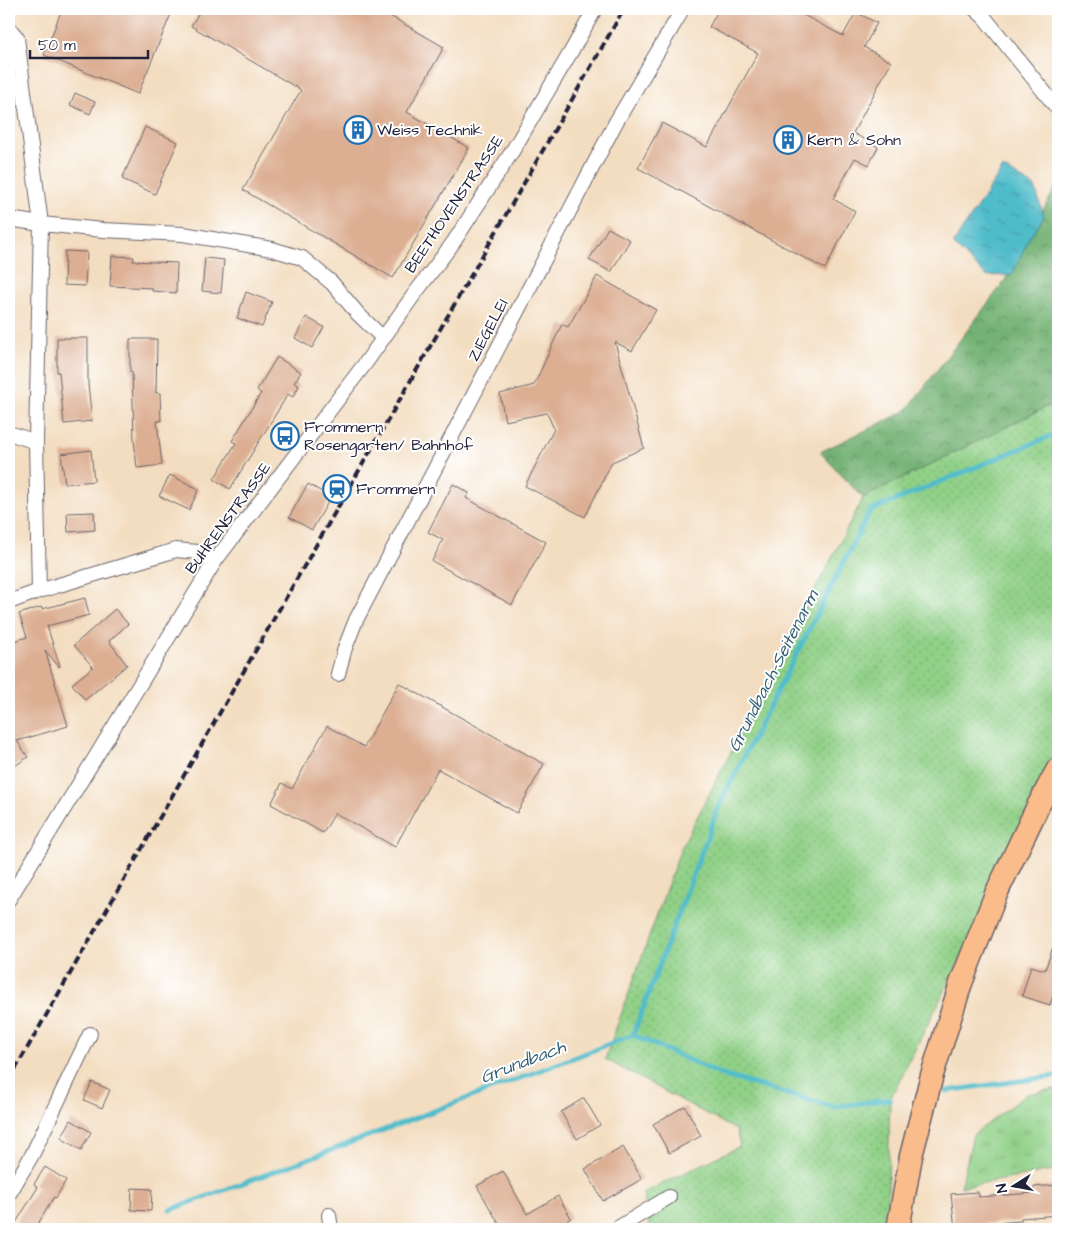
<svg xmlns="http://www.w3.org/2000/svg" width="1067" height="1238" viewBox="0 0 1067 1238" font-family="'Architects Daughter',sans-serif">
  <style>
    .grass { fill: url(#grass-dots); stroke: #597961 }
    .forest { fill: url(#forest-crowns); stroke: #4b6a58 }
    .park { fill: url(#park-tufts); stroke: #597961 }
    .water { fill: url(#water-ripples); stroke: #396f82 }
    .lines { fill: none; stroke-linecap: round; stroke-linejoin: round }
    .stream { stroke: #50bcca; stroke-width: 5 }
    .building { fill: #dcae92 }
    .street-casing { stroke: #6b636a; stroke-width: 16 }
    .primary-casing { stroke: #6b636a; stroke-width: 25 }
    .street { stroke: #fff; stroke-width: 14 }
    .primary { stroke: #fabc8b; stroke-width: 22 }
    .rail { stroke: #22223b; stroke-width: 4; stroke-dasharray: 8 4; stroke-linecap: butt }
    .labels { text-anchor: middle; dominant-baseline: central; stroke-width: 4; stroke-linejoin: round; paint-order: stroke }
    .poi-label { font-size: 16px; fill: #22223b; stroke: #fff; text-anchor: start }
    .street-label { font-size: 16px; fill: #22223b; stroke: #fff }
    .water-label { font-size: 18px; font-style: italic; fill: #346074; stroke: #fff }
  </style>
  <defs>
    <pattern id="grass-dots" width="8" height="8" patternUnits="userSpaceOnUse" patternTransform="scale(1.25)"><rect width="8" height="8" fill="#90d087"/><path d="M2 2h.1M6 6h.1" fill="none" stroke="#7cb275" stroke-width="1.8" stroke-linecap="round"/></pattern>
    <pattern id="forest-crowns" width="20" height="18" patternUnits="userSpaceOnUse" patternTransform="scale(1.25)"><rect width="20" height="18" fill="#74b274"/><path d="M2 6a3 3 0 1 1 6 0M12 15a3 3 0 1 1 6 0" fill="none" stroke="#5f9060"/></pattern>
    <pattern id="park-tufts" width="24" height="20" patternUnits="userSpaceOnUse" patternTransform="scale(1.25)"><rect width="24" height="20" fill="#90d087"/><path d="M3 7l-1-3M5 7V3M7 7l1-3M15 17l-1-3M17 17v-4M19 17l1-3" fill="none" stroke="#7cb275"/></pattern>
    <pattern id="water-ripples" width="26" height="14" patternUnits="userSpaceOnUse" patternTransform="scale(1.25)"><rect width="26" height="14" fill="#50bcca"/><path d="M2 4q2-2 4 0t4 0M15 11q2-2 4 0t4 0" fill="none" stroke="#4298a5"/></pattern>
  </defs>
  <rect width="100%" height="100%" fill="#fff"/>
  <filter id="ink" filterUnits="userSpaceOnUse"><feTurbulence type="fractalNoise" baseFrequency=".02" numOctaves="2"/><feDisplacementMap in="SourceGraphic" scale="10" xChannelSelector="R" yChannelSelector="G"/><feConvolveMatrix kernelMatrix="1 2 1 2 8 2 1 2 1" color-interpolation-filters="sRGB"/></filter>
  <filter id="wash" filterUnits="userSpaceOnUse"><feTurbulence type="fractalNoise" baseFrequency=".0096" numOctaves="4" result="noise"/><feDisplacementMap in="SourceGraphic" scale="20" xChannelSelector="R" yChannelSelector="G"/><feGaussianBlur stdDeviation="1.12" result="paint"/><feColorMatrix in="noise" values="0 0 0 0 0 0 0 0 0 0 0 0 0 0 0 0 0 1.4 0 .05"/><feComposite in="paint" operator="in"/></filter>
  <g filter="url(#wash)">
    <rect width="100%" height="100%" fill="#f3ddc0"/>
    <path class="grass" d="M1058,401v368l-20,37 -148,293 -3,130h-236l-8,-36 97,-47 -4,-16 -131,-71 76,-211 182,-350z"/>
    <path class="forest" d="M1058,184v217l-195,97 -43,-46 86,-41 98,-129 50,-92z"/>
    <path class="park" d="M1058,1088v82l-97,17 12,-52 54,-41z"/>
    <path class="water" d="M1003,168l32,19 9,30 -14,19 -18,39 -26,1 -33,-32z"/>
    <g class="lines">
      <g class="stream">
        <path d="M633,1035l87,-232 150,-292 188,-78"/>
        <path d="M946,1091l110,-15"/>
        <path d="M170,1210l122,-45 341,-130 89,40 111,32 57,-8"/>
      </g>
    </g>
    <g id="blocks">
      <g class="building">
        <path d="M62,9h111l-35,85 -94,-39z"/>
        <path d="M201,9h177l66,38 -37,65 62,36 -76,130 -150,-88 58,-100 -110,-64z"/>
        <path d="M719,9h73l51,27 13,-24 21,11 -13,24 27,15 -38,71 25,14 -9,18 -14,-7 -22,41 22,12 -30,58 -187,-101 24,-45 45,24 51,-94 -49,-26z"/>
        <path d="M75,93l20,9 -5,12 -20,-9z"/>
        <path d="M145,127l33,15 -23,52 -33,-15z"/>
        <path d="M608,228l22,12 -19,32 -22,-12z"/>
        <path d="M65,251l22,1 -2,34 -21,-1z"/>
        <path d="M112,256l22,1 -1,4 44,2 -1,30 -24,-2v-3l-42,-2z"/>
        <path d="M205,258l19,2 -3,33 -19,-2z"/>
        <path d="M597,276l59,34 -24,41 -17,-9 29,106 -32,14 -27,55 -60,-31 29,-57 -7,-16 -42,8 -5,-27 34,-9 28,-61 6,3z"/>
        <path d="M246,292l26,10 -10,25 -25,-9z"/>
        <path d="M306,317l18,10 -12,21 -17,-10z"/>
        <path d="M57,338h31v46l4,37 -28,3 -5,-52h-2z"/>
        <path d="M130,339h27l-1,54h4l1,28h-4l5,44 -25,3 -3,-28 -2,-68h-2z"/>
        <path d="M277,357l24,15 -7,11 5,3 -6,11 -5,-3 -58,95 -16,-10 22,-36 -4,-2 29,-48 -4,-3z"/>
        <path d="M91,450l3,31 -29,3 -4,-30z"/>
        <path d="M170,475l29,14 -10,21 -30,-14z"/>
        <path d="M308,484l23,13 -19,33 -23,-13z"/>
        <path d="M453,484l16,9 -3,5 80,44 -34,63 -80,-44 11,-21 -15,-8z"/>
        <path d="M94,512l1,18 -27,2 -1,-19z"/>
        <path d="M85,598l4,17 -42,11 13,40 -1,1 -14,-17 23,76 -51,15 11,16 -19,13v-105l5,-1 -5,-16v-5l18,-6 -8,-23 22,-7 1,2z"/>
        <path d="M115,609l13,15 -19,17 18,24 -42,35 -13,-16 21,-17 -19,-22z"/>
        <path d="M399,683l145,81 -27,49 -79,-44 -43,78 -60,-34 -12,20 -52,-29 11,-21 10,6 35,-63 37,21z"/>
        <path d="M1056,938h2v42l-8,25 -28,-9 9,-30 14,4z"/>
        <path d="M92,1082l18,8 -8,18 -18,-8z"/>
        <path d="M584,1098l16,27 -23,14 -16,-27z"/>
        <path d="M685,1106l16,30 -32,17 -16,-29z"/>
        <path d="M71,1120l20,12 -10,18 -20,-12z"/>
        <path d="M623,1147l19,32 -39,22 -18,-32z"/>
        <path d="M45,1167l21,13 -10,18 -2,-1 -19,32h-23l26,-42 -4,-3z"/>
        <path d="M503,1171l24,43 31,-18 13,22 -19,11h-50l-25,-43z"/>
        <path d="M1058,1185v30l-37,3v3l-39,3v5h-27l-4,-35 27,-2 1,5 55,-4v-6z"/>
        <path d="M132,1188l20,1 -1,22 -20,-1z"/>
      </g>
    </g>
  </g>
  <g filter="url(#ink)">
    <use href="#blocks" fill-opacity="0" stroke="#6b636a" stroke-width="1"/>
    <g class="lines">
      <defs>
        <g id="street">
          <path d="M975,9l9,8 74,92"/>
          <path d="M9,28l8,10 24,186 -5,218 3,149"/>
          <path d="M9,219l32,5 62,6 80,4 89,15 30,9 30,25 26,31 25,24"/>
          <path d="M9,433l27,9"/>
          <path d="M9,602l30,-11 137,-41 22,2 17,9"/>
          <path d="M338,674l7,-26 11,-28 260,-498 61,-103 5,-10"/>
          <path d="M9,899l206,-338 152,-200 46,-65 40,-53 60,-93 59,-100 23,-41"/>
          <path d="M9,1194l23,-39 58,-121"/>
          <path d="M329,1215l2,14"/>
          <path d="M616,1229l53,-32"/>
        </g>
        <path id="primary" d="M898,1229l13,-73 21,-81 29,-92 35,-89 42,-88 20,-37"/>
      </defs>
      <use href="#street" class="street-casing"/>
      <use href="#primary" class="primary-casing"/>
      <use href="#street" class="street"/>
      <use href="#primary" class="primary"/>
      <path class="rail" d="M9,1080l615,-1071"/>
    </g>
  </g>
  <defs>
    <symbol id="building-ring" viewBox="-11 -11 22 22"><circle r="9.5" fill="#fff" stroke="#1f6fb2" stroke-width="1.5"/><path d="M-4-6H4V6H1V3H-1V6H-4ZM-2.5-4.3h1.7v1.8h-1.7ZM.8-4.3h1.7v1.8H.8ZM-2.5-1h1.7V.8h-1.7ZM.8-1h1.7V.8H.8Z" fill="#1f6fb2"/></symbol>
    <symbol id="bus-ring" viewBox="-11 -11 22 22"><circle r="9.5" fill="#fff" stroke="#1f6fb2" stroke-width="1.5"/><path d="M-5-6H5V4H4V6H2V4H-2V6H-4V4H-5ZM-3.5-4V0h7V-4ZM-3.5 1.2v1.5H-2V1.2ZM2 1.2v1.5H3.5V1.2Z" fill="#1f6fb2"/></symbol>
    <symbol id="station-ring" viewBox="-11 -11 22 22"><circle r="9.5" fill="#fff" stroke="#1f6fb2" stroke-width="1.5"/><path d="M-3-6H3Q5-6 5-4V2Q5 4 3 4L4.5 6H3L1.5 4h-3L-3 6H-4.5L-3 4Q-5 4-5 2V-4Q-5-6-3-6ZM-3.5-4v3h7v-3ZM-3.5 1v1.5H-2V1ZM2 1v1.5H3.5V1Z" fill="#1f6fb2"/></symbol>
  </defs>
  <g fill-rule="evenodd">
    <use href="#building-ring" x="342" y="114" width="32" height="32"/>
    <use href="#building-ring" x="772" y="124" width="32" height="32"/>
    <use href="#bus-ring" x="269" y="420" width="32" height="32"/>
    <use href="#station-ring" x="321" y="473" width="32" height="32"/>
  </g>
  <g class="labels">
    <g class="poi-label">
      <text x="377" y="130">Weiss Technik</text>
      <text x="807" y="140">Kern &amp; Sohn</text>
      <text x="304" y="427">Frommern<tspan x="304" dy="18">Rosengarten/ Bahnhof</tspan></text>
      <text x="356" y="489">Frommern</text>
    </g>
    <g class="street-label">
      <text transform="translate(454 204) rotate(-56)">BEETHOVENSTRASSE</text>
      <text transform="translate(488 330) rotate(-62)">ZIEGELEI</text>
      <text transform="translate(228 518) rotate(-54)">BUHRENSTRASSE</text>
    </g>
    <g class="water-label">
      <text transform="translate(773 671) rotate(-63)">Grundbach-Seitenarm</text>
      <text transform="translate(523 1062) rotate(-21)">Grundbach</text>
    </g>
  </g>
  <rect width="1067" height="1238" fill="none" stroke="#fff" stroke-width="30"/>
  <g transform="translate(1014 1186) rotate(259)" stroke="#ffffff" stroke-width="4" paint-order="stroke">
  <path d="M0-4L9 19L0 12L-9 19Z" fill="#22223b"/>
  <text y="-8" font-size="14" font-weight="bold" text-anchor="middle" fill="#22223b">N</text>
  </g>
  <path d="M30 50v8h118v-8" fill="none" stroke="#22223b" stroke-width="2.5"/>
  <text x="38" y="50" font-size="15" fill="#22223b" stroke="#ffffff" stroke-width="4" paint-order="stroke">50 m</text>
</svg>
